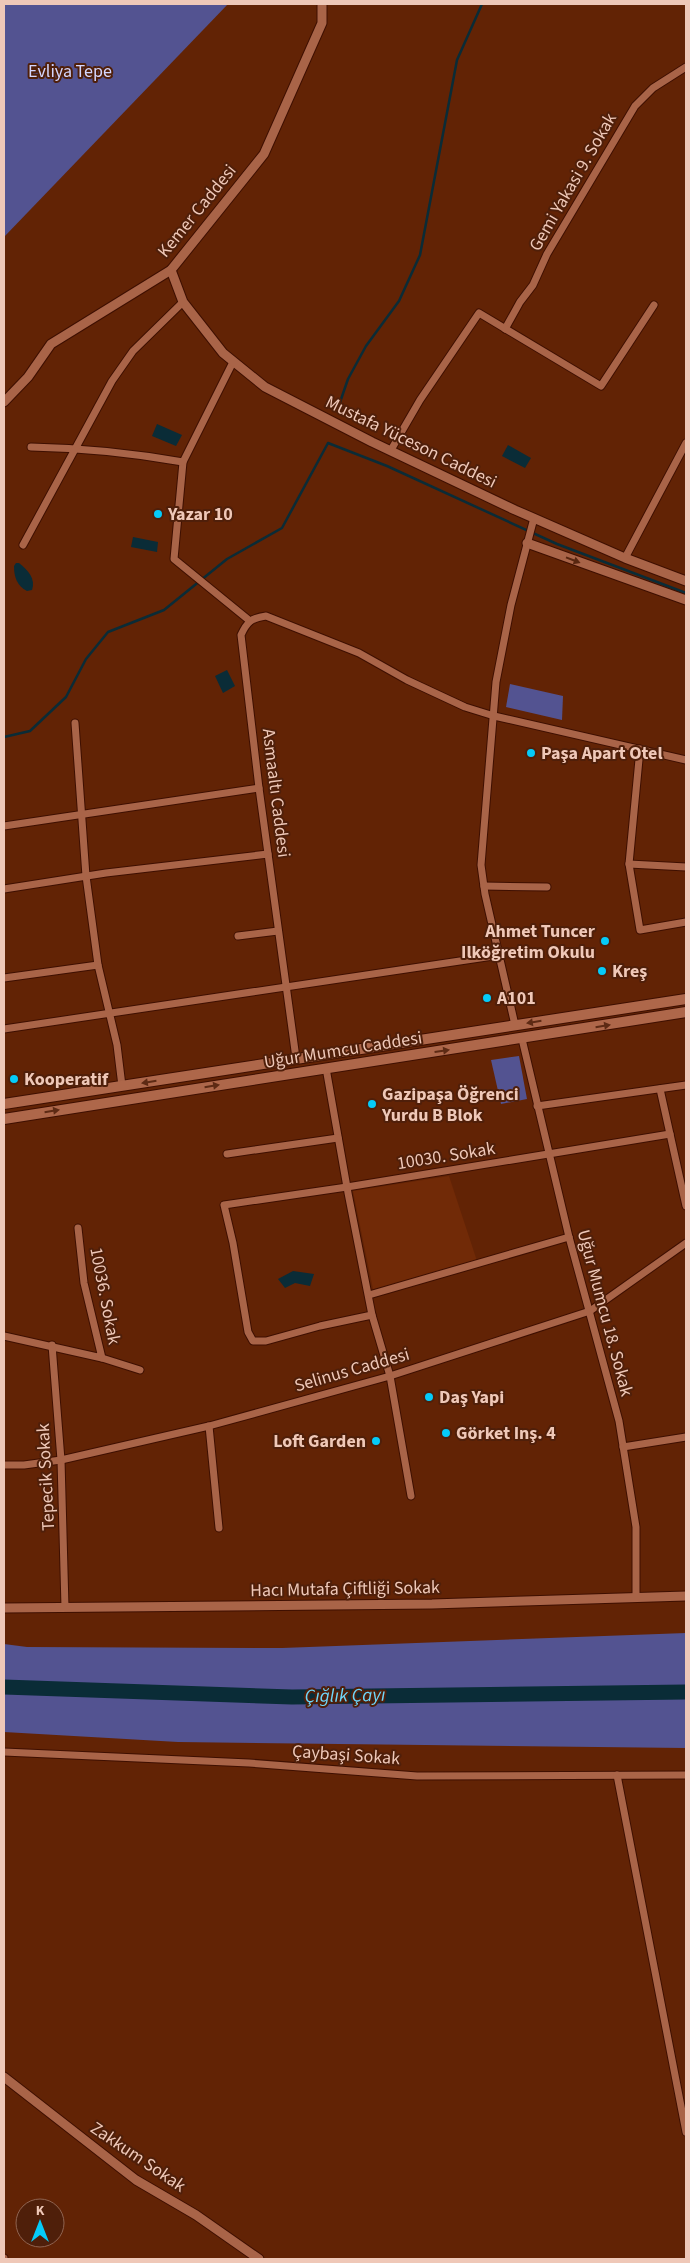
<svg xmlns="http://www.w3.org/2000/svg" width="690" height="2263" viewBox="0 0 690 2263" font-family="'Source Sans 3',sans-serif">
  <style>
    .built { fill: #712a07 }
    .green { fill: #535391 }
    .water { fill: #0a2c37 }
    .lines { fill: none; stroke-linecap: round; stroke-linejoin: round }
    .stream { stroke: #0a2c37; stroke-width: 2.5 }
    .river { stroke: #0a2c37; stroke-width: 15 }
    .minor-casing { stroke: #3e0f00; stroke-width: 9 }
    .tertiary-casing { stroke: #3e0f00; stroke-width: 11 }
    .secondary-casing { stroke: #3e0f00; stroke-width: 12 }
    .minor { stroke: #a96448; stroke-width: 7 }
    .tertiary { stroke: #a96448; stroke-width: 9 }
    .secondary { stroke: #ae674a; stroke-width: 10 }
    .oneway { fill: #582610 }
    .oneway2 { fill: #5d2a14 }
    .poi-dot { fill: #05cbf9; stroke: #4f1f0a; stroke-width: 2 }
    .labels { text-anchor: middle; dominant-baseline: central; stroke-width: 4; stroke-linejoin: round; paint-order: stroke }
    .park-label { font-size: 18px; fill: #d4d6fe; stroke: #4f1f0a }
    .street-label { font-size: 18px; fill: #efc8b8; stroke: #4f1f0a }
    .poi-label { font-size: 18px; font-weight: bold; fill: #efc8b8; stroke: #4f1f0a; text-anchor: start }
    .water-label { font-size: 19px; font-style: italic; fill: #6dd7fb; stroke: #4f1f0a }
  </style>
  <rect width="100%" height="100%" fill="#622305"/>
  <path class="built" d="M449,1176l29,88 -104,30 -21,-103z"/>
  <g class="green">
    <path d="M4,4h224l-224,233z"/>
    <path d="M510,684l53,12 -1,24 -56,-13z"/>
    <path d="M519,1056l8,43 -26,5 -10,-44z"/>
    <path d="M686,1633v115l-508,-6 -174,-10v-88l23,3 255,1z"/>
  </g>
  <g class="water">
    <path d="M157,424l25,11 -6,11 -24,-10z"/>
    <path d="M508,445l23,13 -6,10 -23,-12z"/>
    <path d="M133,537l25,5 -1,10 -26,-5z"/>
    <path d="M16,563h3c9,7 17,16 13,27l-5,1c-10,-5 -13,-14 -13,-25z"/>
    <path d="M227,670l8,16 -12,7 -8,-17z"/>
    <path d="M293,1271l21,3 -4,12 -15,-3 -10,5 -7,-9z"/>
  </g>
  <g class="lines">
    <g class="stream">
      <path d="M337,411l11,-32 18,-33 33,-45 21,-46 37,-195 25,-56"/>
      <path d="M4,737l26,-6 36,-34 20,-38 22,-27 56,-22 63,-51 55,-31 46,-85 59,23 170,78 129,49"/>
    </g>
    <path class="river" d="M4,1687l288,10 394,-5"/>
    <defs>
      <g id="minor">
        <path d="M505,329l15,-27 13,-17 14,-31 88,-148 18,-18 33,-21"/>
        <path d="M233,362l-50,100 -9,97 76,62"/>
        <path d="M31,447c51,1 101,6 152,15"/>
        <path d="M391,450l29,-50 59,-87 122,73 53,-81"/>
        <path d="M23,545l89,-164 21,-30 50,-49"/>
        <path d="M625,558l61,-115"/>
        <path d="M75,723l11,153 12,89"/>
        <path d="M640,749l-11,115 11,66 46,-8"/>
        <path d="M4,826l255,-38"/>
        <path d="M629,864l57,3"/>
        <path d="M484,886l63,1"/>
        <path d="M4,889l102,-16 162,-19"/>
        <path d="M238,936l40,-5"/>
        <path d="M4,978l94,-13 19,80 5,41"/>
        <path d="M515,1025l-30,-131 -4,-29 15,-183 15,-77 23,-87"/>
        <path d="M4,1029l496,-74"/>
        <path d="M522,1039l47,198 50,184 17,106v70"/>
        <path d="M296,1058l-37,-270 -18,-153c6,-13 10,-17 25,-19l93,37 48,27 58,27 29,9 192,44"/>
        <path d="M326,1068l22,125 24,122 18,61 21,120"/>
        <path d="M660,1089l26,117"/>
        <path d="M537,1106l149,-21"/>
        <path d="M227,1154l111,-16"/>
        <path d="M369,1295l200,-58"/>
        <path d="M372,1315l-52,11 -54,15h-13l-5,-9 -15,-89 -9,-38 123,-18 323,-53"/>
        <path d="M4,1336l98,22 -18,-75 -6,-55"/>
        <path d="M52,1345l9,115 4,147"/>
        <path d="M102,1358l38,12"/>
        <path d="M209,1426l10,102"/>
        <path d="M623,1447l63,-10"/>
        <path d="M4,1465h20l37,-5 148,-34 181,-50 200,-65 96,-68"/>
        <path d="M4,1752l245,11 168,13 269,-1"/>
        <path d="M617,1775l69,357"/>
        <path d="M4,2258v1"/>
      </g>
      <g id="tertiary">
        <path d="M171,270l12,32 40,51 42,34 107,55 143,68 110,48 61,23"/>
        <path d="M4,402l24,-25 23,-33 120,-74 93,-116 58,-131v-19"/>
        <path d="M527,543l159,57"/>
        <path d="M4,1608l428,-4 254,-8"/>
        <path d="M4,2077l132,103 60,35 63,44"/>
      </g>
      <g id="secondary">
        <path d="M4,1104l682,-105"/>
        <path d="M4,1119l682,-107"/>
      </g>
    </defs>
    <use href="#minor" class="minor-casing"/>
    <use href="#tertiary" class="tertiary-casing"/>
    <use href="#secondary" class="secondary-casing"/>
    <use href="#minor" class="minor"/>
    <use href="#tertiary" class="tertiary"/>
    <use href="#secondary" class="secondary"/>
  </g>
  <defs><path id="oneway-solid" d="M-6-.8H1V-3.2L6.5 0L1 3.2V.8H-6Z" transform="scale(1.25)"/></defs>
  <use class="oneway" href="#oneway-solid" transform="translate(573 560) rotate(21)"/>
  <g class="oneway2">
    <use href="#oneway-solid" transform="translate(534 1022) rotate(171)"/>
    <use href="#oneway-solid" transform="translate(603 1026) rotate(-9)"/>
    <use href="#oneway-solid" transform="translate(442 1051) rotate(-8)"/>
    <use href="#oneway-solid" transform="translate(149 1082) rotate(171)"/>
    <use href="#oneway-solid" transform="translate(212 1086) rotate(-9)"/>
    <use href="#oneway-solid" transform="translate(52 1111) rotate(-9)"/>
  </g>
  <g class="poi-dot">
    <circle cx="158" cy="514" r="5"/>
    <circle cx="531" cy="753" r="5"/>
    <circle cx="605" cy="941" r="5"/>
    <circle cx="602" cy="971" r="5"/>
    <circle cx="487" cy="998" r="5"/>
    <circle cx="14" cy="1079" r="5"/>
    <circle cx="372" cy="1104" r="5"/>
    <circle cx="429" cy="1397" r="5"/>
    <circle cx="446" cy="1433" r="5"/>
    <circle cx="376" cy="1441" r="5"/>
  </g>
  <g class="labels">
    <g class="park-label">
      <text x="70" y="71">Evliya Tepe</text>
    </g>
    <g class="street-label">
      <text transform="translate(573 182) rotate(-60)">Gemi Yakasi 9. Sokak</text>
      <text transform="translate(197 211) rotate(-51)">Kemer Caddesi</text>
      <text transform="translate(411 442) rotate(26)">Mustafa Yüceson Caddesi</text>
      <text transform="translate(276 793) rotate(83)">Asmaaltı Caddesi</text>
      <text transform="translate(343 1050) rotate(-9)">Uğur Mumcu Caddesi</text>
      <text transform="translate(446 1156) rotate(-9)">10030. Sokak</text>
      <text transform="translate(105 1296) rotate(79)">10036. Sokak</text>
      <text transform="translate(605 1313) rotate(75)">Uğur Mumcu 18. Sokak</text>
      <text transform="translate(352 1370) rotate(-16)">Selinus Caddesi</text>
      <text transform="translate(46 1477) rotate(-93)">Tepecik Sokak</text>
      <text transform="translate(345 1589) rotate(-1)">Hacı Mutafa Çiftliği Sokak</text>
      <text transform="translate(346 1755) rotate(4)">Çaybaşi Sokak</text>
      <text transform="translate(138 2157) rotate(34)">Zakkum Sokak</text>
    </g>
    <g class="poi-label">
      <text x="168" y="514">Yazar 10</text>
      <text x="541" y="753">Paşa Apart Otel</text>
      <text x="595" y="931" text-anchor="end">Ahmet Tuncer<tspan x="595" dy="21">Ilköğretim Okulu</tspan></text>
      <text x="612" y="971">Kreş</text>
      <text x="497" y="998">A101</text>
      <text x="24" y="1079">Kooperatif</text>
      <text x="382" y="1094">Gazipaşa Öğrenci<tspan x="382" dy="21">Yurdu B Blok</tspan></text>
      <text x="439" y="1397">Daş Yapi</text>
      <text x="456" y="1433">Görket Inş. 4</text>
      <text x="366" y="1441" text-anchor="end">Loft Garden</text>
    </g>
    <g class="water-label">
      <text transform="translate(345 1696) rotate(-1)">Çığlık Çayı</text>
    </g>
  </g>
  <rect width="690" height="2263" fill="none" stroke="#efc8b8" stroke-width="10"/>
  <g transform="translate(40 2223)"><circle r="24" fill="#4f1f0a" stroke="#8f6350"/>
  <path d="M0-4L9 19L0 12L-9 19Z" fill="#05cbf9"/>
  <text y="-8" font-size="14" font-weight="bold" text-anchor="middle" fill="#efc8b8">K</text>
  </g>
</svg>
